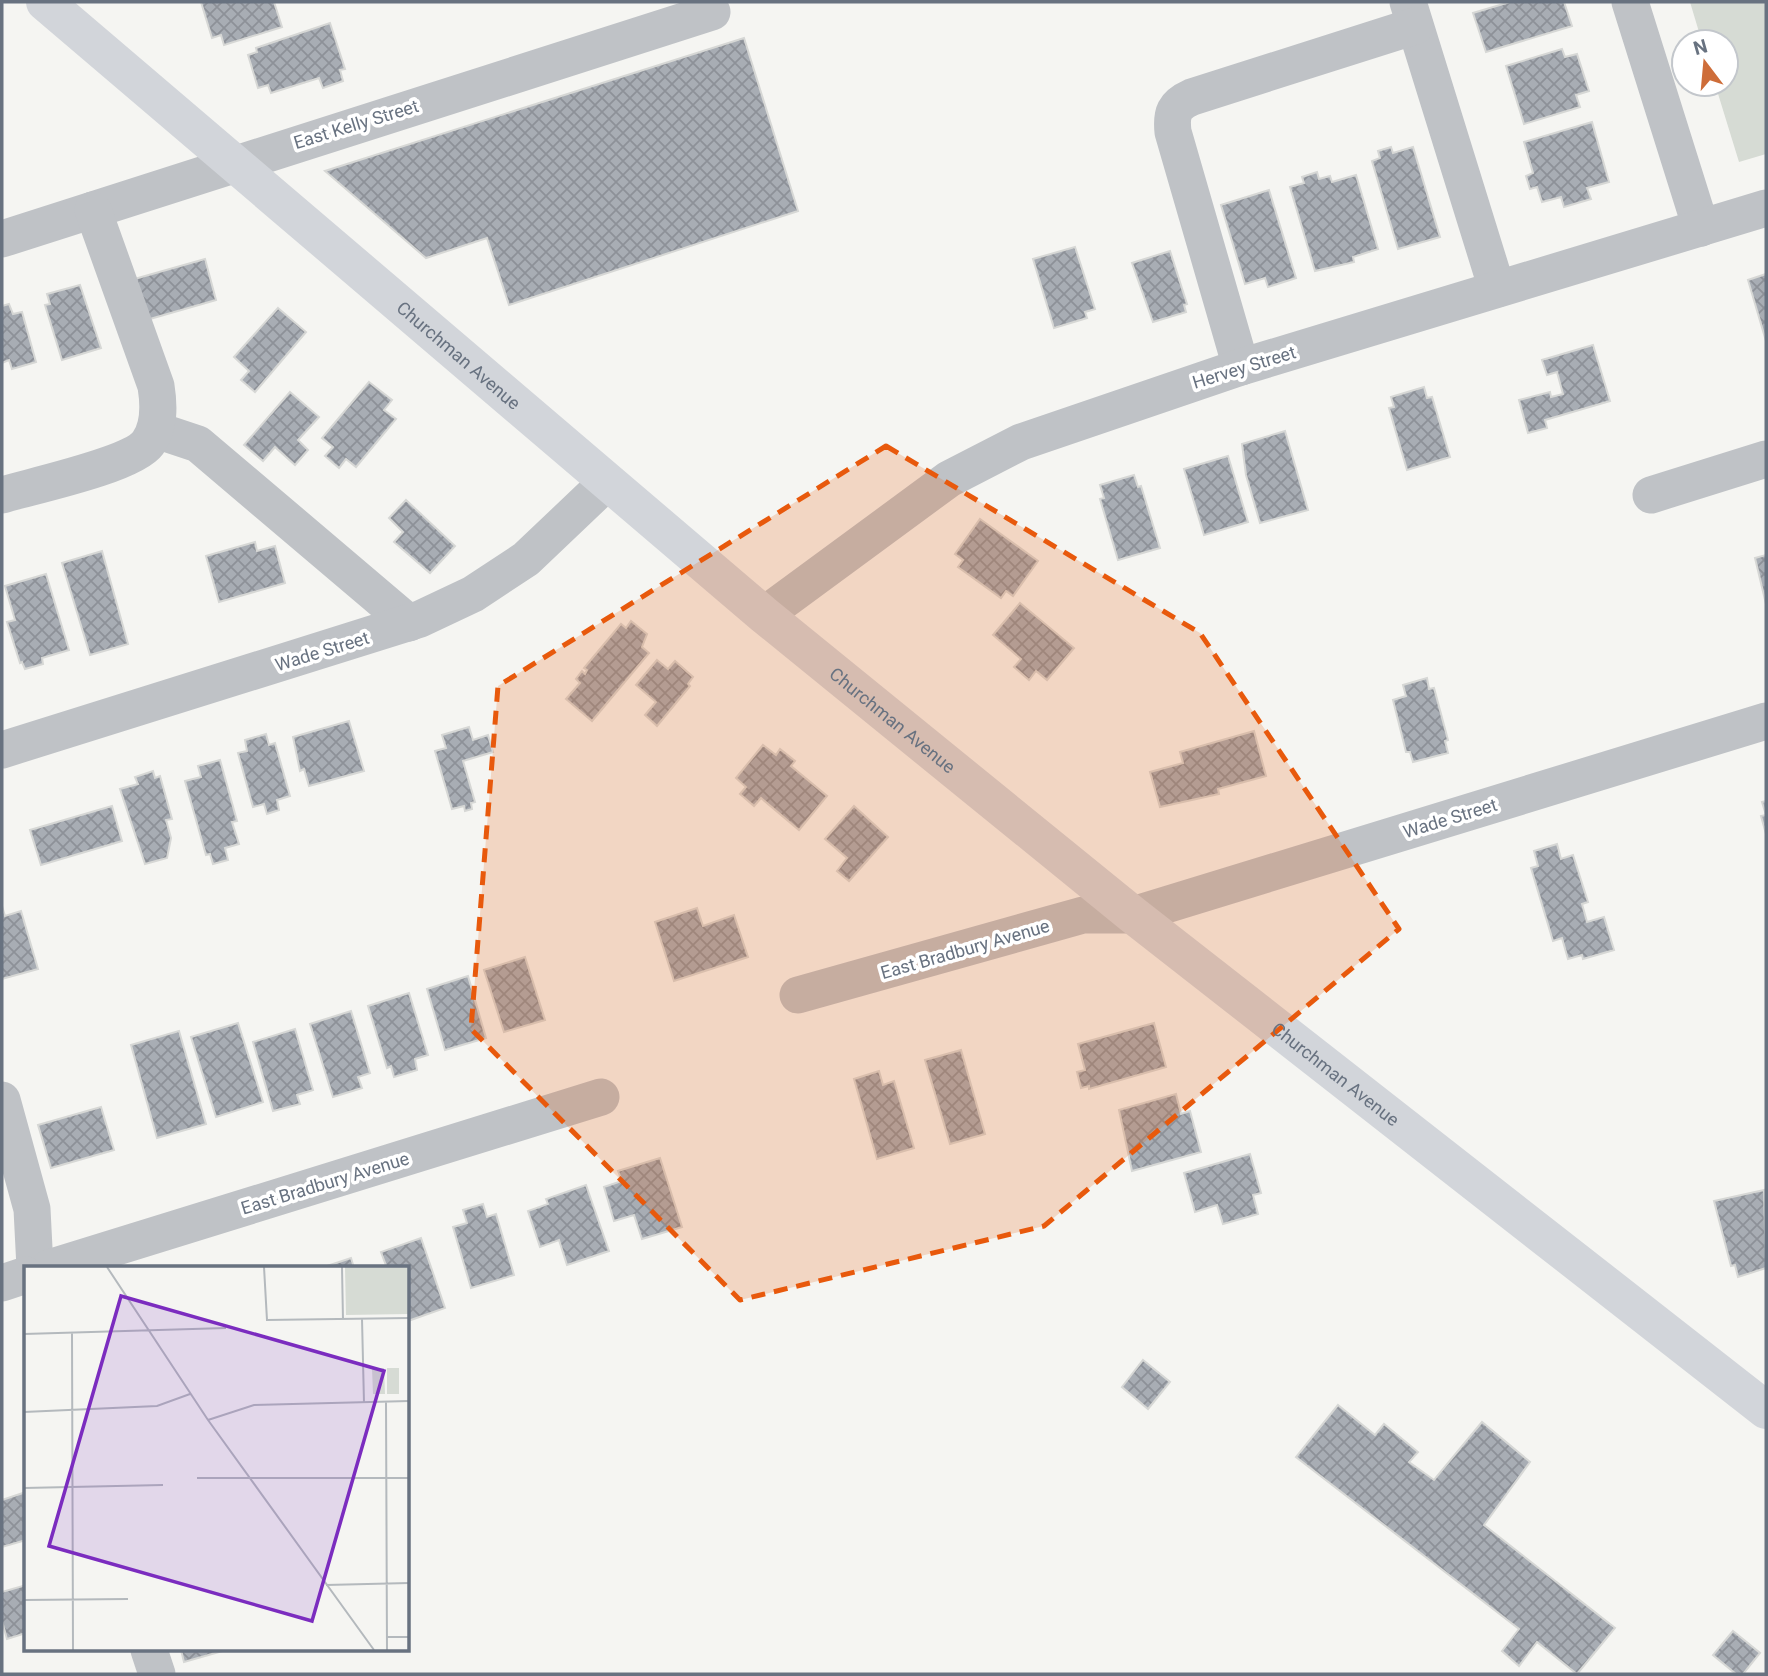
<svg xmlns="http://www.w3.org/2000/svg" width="1768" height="1676" viewBox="0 0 1768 1676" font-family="Roboto,sans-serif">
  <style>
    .pitch { fill: #d6dbd4 }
    .building { fill: url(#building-cross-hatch); stroke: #d6d7d5; stroke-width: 2 }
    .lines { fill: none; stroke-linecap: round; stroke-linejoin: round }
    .minor { stroke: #bfc2c6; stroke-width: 37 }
    .major { stroke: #d2d5da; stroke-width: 38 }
    .marked { fill: #e8590c; fill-opacity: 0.2; stroke: #e8590c; stroke-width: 5; stroke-dasharray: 14 9; stroke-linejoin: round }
    .labels { text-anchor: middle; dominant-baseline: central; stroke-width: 7; stroke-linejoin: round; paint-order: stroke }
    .street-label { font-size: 18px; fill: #687280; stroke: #fff }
    .inset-road { fill: none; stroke: #b4b9bd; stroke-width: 2 }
    .view { fill: #7b2cbf; fill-opacity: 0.15; stroke: #7b2cbf; stroke-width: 3.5 }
    .inset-edge { fill: none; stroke: #687280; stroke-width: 3.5 }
  </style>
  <defs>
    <pattern id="building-cross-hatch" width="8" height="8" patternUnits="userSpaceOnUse" patternTransform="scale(1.75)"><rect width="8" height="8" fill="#a8adb4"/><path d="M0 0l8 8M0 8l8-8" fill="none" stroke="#8d9198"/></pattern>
  </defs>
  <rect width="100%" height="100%" fill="#f5f5f2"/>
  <path class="pitch" d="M1690,2h76v152l-27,8 -24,-78h11v-42h-24z"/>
  <g class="building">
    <path d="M201,2h73l8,25 -58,18 -3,-10 -9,3z"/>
    <path d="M1510,2h54l8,24 -86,26 -13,-39z"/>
    <path d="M330,23l15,46 -5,1 3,11 -20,7 -4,-10 -48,15 -3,-8 -10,3 -10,-33 9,-3 -1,-4z"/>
    <path d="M744,38l54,173 -289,94 -22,-67 -61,20 -101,-87z"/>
    <path d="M1562,49l3,8 12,-3 12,37 -13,4 4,12 -56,17 -18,-58z"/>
    <path d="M1592,122l17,60 -22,6 4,11 -27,8 -3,-10 -19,5 -5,-15 -7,2 -4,-13 7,-3 -9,-31z"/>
    <path d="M1391,147l2,6 20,-6 27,90 -42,12 -26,-88 8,-3 -2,-7z"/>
    <path d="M1317,172l2,7 11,-3 2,6 24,-7 22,74 -25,8 1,5 -39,9 -25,-84 14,-4 -2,-6z"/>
    <path d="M1269,190l27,88 -28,9 -3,-9 -20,6 -24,-79z"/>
    <path d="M1075,247l20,62 -10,3 2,6 -33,10 -21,-69z"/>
    <path d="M1170,251l17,53 -3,1 2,7 -33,10 -21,-59z"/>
    <path d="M205,259l11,41 -73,21 -12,-41z"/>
    <path d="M1766,274v67l-18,-61z"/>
    <path d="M80,285l21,63 -39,12 -17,-55 5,-1 -3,-10z"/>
    <path d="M9,304l4,10 9,-2 14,50 -24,7 -3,-9 -7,3v-57z"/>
    <path d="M278,308l28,24 -51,60 -14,-12 8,-9 -15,-14z"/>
    <path d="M1593,345l17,56 -65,19 2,8 -19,5 -9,-33 31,-8 1,5 12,-3 -6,-22 -10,3 -5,-15z"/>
    <path d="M369,382l23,18 -8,10 12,9 -40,48 -10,-8 -7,9 -14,-12 8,-9 -11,-9z"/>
    <path d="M1424,387l3,11 5,-1 18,60 -43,13 -18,-62 5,-1 -3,-10z"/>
    <path d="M290,392l29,25 -21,23 10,10 -13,15 -20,-18 -12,14 -19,-16z"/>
    <path d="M1285,431l23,79 -48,13 -14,-48 -4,-31z"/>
    <path d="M1228,456l20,66 -44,13 -20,-66z"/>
    <path d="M1134,475l4,12 3,-1 19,62 -42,12 -18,-61 4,-1 -4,-13z"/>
    <path d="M406,500l49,46 -25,27 -36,-31 9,-10 -14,-14z"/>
    <path d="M980,519l58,42 -25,35 -7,-5 -5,7 -43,-31 5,-7 -8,-6z"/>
    <path d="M255,542l2,9 18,-5 10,37 -66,19 -13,-46z"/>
    <path d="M102,551l26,93 -38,11 -28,-92z"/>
    <path d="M1766,555v49l-11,-46z"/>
    <path d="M46,574l23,76 -27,8 1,6 -18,5 -3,-7 -2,1 -13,-41 8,-2 -10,-34z"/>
    <path d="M1020,603l54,45 -27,32 -11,-9 -7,9 -15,-13 7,-8 -28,-24z"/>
    <path d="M631,621l16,13 -5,13 7,6 -57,68 -26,-22 14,-16 -4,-4 6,-8 3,3 2,-4 -3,-2 37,-44 5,4z"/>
    <path d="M657,660l11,9 7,-8 18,16 -5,7 2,2 -33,40 -12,-11 11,-13 -20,-17z"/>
    <path d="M1427,678l2,11 5,-1 14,52 -3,1 3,12 -35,9 -3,-10h-4l-13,-52 13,-4 -3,-11z"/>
    <path d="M349,721l15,50 -55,15 -5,-17 -4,2 -7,-34z"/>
    <path d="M469,727l4,13 15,-5 5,17 -30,9 12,41 -4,1 1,6 -7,2 -1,-5 -12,3 -17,-58 11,-3 -4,-13z"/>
    <path d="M1254,731l12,45 -48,13 1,5 -59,13 -10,-35 33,-9 -3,-11z"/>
    <path d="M266,734l3,11 6,-2 15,53 -13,4 2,10 -12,4 -3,-10 -11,3 -15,-54 9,-2 -2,-11z"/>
    <path d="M763,745l13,10 4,-6 15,12 -4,5 36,30 -28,34 -38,-32 -7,8 -14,-12 6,-7 -10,-9z"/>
    <path d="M220,760l17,61 -5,1 7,22 -14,4 3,12 -15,4 -3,-10 -4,1 -21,-74 16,-4 -3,-11z"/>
    <path d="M153,771l2,7 5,-2 12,43 -6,1 5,18 -4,20 -22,6 -25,-75 18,-5 -3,-7z"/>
    <path d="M1766,801v33l-5,-18 5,-1 -4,-13z"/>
    <path d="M112,806l10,35 -81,24 -11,-35z"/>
    <path d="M854,806l34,31 -39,44 -12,-10 10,-13 -22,-19z"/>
    <path d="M1557,844l4,15 12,-4 15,47 -6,2 5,18 17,-5 10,33 -31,9 -1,-4 -14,4 -6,-21 -9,3 -22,-73 7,-2 -4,-15z"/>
    <path d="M2,906l3,10 16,-5 17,58 -36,10z"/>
    <path d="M697,908l6,18 31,-11 14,42 -74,24 -19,-59z"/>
    <path d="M525,957l20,63 -41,12 -20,-62z"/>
    <path d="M468,976l18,62 -41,12 -18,-61z"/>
    <path d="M409,993l19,62 -13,4 2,11 -23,7 -3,-11 -4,2 -19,-62z"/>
    <path d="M351,1011l19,62 -12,4 4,11 -29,9 -23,-73z"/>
    <path d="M238,1023l25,79 -47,15 -25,-80z"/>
    <path d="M1154,1023l12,44 -77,22v-3l-8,2 -4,-16 8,-2 -7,-26z"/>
    <path d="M295,1029l18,61 -16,5 3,9 -27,7 -20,-69z"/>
    <path d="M179,1031l27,93 -49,14 -26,-93z"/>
    <path d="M961,1050l24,84 -35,10 -25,-84z"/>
    <path d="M879,1071l4,14 11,-4 20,67 -37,11 -23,-80z"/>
    <path d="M1176,1094l5,20 9,-3 11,41 -69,19 -13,-61z"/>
    <path d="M101,1107l13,43 -63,18 -13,-43z"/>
    <path d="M1250,1154l11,39 -8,2 5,19 -35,10 -6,-19 -22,7 -11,-39z"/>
    <path d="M660,1158l22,69 -40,12 -8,-24 -20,6 -10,-34 18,-6 -4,-10z"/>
    <path d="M586,1185l23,66 -42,14 -8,-25 -19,7 -12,-36 20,-7 -2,-5z"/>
    <path d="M1764,1190l2,78 -28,9 -3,-12 -4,1 -17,-65z"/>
    <path d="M483,1204l4,13 9,-3 18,61 -43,13 -18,-61 14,-4 -4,-13z"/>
    <path d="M421,1238l24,70 -37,13v-53h-21l-6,-16z"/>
    <path d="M351,1258l3,10h-33z"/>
    <path d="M1143,1360l27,22 -22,27 -26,-22z"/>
    <path d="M1338,1405l37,30 9,-11 34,28 -9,10 25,18 48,-58 48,40 -46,63 131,103 -38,46 -40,-32 -18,24 -17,-15 17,-22 -223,-172z"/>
    <path d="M26,1492v48l-24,7v-47z"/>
    <path d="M26,1585v48l-19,6 -5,-18v-29z"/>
    <path d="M1733,1631l27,22 -17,21h-7l-23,-19z"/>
    <path d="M181,1650h45l-42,12z"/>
  </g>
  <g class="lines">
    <g class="minor">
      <path d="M1408,2l89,287"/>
      <path d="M1630,2l71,226"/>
      <path d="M2,239l710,-227"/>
      <path d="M1241,367l-68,-235c-2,-19 1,-27 19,-35l223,-71"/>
      <path d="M156,430l42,14 211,179"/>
      <path d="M2,495c30,-9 130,-30 146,-52 12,-17 11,-38 8,-57l-63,-176"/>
      <path d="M1651,495l115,-36"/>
      <path d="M764,615l185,-136 72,-37 220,-75 525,-159"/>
      <path d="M2,750l418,-131 53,-25 53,-35 80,-76"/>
      <path d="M798,995l285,-80h50l633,-194"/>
      <path d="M2,1100l30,109 3,59"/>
      <path d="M49,1268l552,-171"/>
      <path d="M2,1283l24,-8"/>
      <path d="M149,1650l8,24"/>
    </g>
    <path class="major" id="s1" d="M45,2l719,613 369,300 633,495"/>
  </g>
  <path class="marked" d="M886,446l314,187 199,296 -355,297 -304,74 -269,-271 27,-343z"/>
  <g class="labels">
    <g class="street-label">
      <text transform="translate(356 124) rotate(-17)">East Kelly Street</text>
      <text stroke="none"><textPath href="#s1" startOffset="544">Churchman Avenue</textPath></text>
      <text transform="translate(1244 367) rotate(-17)">Hervey Street</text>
      <text transform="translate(322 651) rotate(-17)">Wade Street</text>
      <text stroke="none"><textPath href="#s1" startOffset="1111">Churchman Avenue</textPath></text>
      <text transform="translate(1450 818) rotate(-17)">Wade Street</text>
      <text transform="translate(965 949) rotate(-16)">East Bradbury Avenue</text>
      <text stroke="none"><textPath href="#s1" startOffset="1678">Churchman Avenue</textPath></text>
      <text transform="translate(325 1183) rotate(-17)">East Bradbury Avenue</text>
    </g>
  </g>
  <g transform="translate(24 1266)">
    <rect width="385" height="385" fill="#f5f5f2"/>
    <path d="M321,1h64v47l-63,1z" fill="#d6dbd4"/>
    <path d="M348,102h12l1,26h-12zM363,102h12v26h-12z" fill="#d6dbd4"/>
    <path class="inset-road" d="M83,1l101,153 166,230M240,1l3,53 142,-2M318,1l1,53M338,53l2,84M48,67l1,317M0,68l202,-6M362,136l1,248M0,146l133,-6 33,-12M184,154l46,-15 155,-4M173,212h212M0,222l139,-3M302,319l83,-2M0,334l104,-1M363,371h22"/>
    <path class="view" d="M97,30l263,75 -72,250 -263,-75z"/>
    <rect width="385" height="385" class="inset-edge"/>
  </g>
  <rect width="1768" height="1676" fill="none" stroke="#687280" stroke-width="7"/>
  <g transform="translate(1705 63) rotate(344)"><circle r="33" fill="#ffffff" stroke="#c3c7cc" stroke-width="2"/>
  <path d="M0-5L12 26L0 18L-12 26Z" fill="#ce6d39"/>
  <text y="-10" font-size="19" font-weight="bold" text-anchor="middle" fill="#687280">N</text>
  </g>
</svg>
